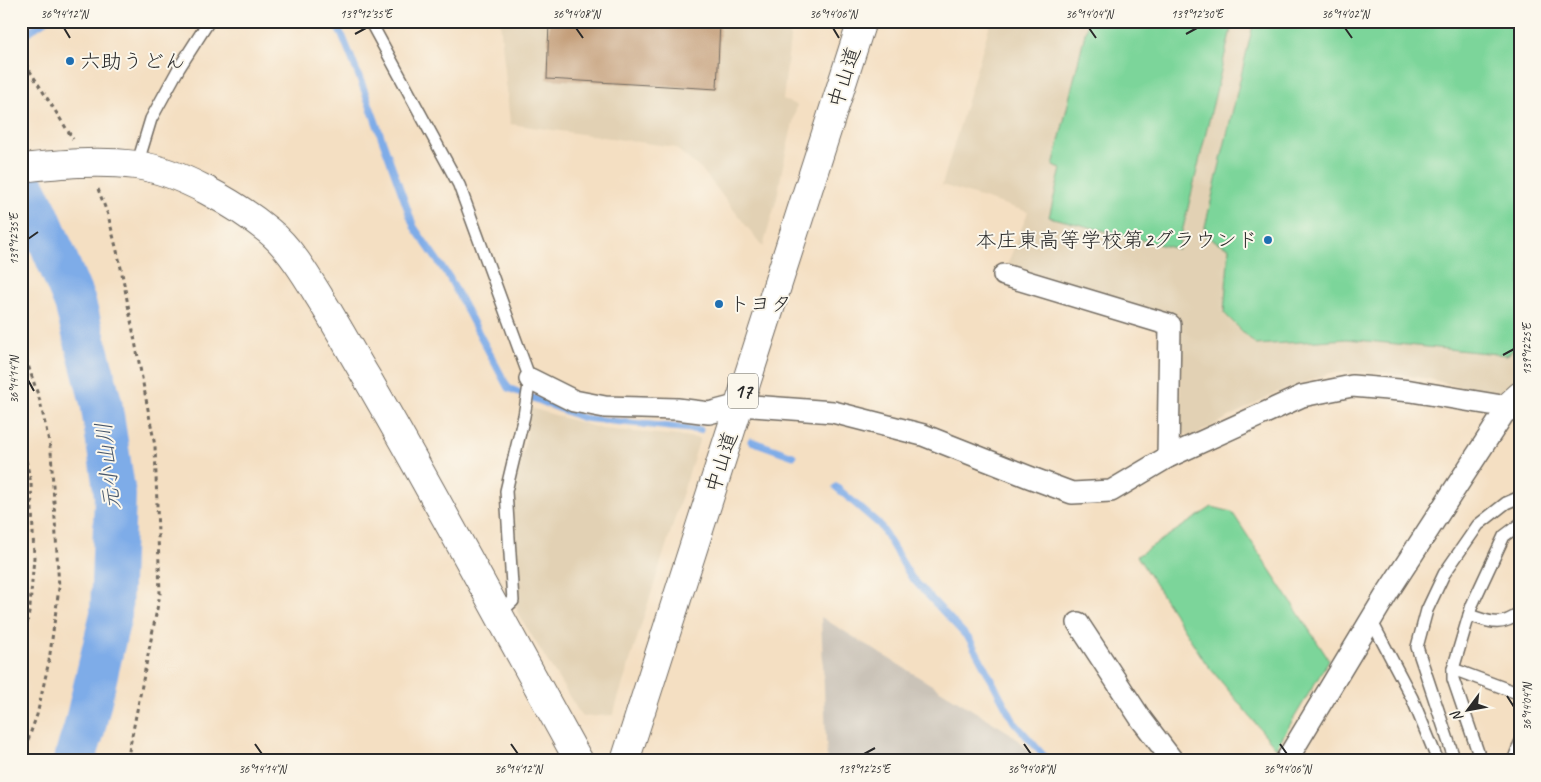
<svg xmlns="http://www.w3.org/2000/svg" width="1541" height="782" viewBox="0 0 1541 782" font-family="Caveat,'Klee One',sans-serif">
  <style>
    .built { fill: #e2d1b4 }
    .industrial { fill: #cac3b8 }
    .green { fill: #7cd59a; stroke: #548062 }
    .lines { fill: none; stroke-linecap: round; stroke-linejoin: round }
    .stream { stroke: #7eace8; stroke-width: 7 }
    .river { stroke: #7eace8; stroke-width: 42 }
    .building { fill: #c49f7a }
    .service-casing { stroke: #716a60; stroke-width: 14 }
    .minor-casing { stroke: #716a60; stroke-width: 24 }
    .tertiary-casing { stroke: #716a60; stroke-width: 30 }
    .trunk-casing { stroke: #716a60; stroke-width: 30 }
    .path { stroke: #716a60; stroke-width: 3; stroke-dasharray: 4 4; stroke-linecap: butt }
    .service { stroke: #fff; stroke-width: 11 }
    .minor { stroke: #fff; stroke-width: 21 }
    .tertiary { stroke: #fff; stroke-width: 28 }
    .trunk { stroke: #fff; stroke-width: 28 }
    .ticks { fill: none; stroke: #2b2b2b; stroke-width: 2 }
    .poi-dot { fill: #1f6fb2; stroke: #fbf7ec; stroke-width: 2 }
    .labels { text-anchor: middle; dominant-baseline: central; stroke-width: 4; stroke-linejoin: round; paint-order: stroke }
    .shield { fill: #fbf7ec; stroke: #696865; stroke-width: 1 }
    .shield-label { font-size: 20px; font-weight: bold; fill: #2b2b2b }
    .poi-label { font-size: 21px; fill: #2b2b2b; stroke: #fbf7ec; text-anchor: start }
    .street-label { font-size: 21px; fill: #2b2b2b; stroke: #fbf7ec }
    .water-label { font-size: 22px; font-style: italic; fill: #48586d; stroke: #fbf7ec }
    .neatline { fill: none; stroke: #2b2b2b; stroke-width: 2 }
    .ticks-label { font-size: 12px; text-anchor: middle; fill: #2b2b2b }
  </style>
  <rect width="100%" height="100%" fill="#fbf7ec"/>
  <filter id="ink" filterUnits="userSpaceOnUse"><feTurbulence type="fractalNoise" baseFrequency=".02" numOctaves="2"/><feDisplacementMap in="SourceGraphic" scale="10" xChannelSelector="R" yChannelSelector="G"/><feConvolveMatrix kernelMatrix="1 2 1 2 8 2 1 2 1" color-interpolation-filters="sRGB"/></filter>
  <filter id="wash" filterUnits="userSpaceOnUse"><feTurbulence type="fractalNoise" baseFrequency=".0096" numOctaves="4" result="noise"/><feDisplacementMap in="SourceGraphic" scale="20" xChannelSelector="R" yChannelSelector="G"/><feGaussianBlur stdDeviation="1.12" result="paint"/><feColorMatrix in="noise" values="0 0 0 0 0 0 0 0 0 0 0 0 0 0 0 0 0 1.4 0 .05"/><feComposite in="paint" operator="in"/></filter>
  <g filter="url(#wash)">
    <rect width="100%" height="100%" fill="#f4dfc2"/>
    <g class="built">
      <path d="M500,21h292l-9,79 14,5 -15,65 -5,28 -14,49 -60,-76 -29,-24 -164,-23z"/>
      <path d="M991,21h529v357l-20,20 -70,-19 -47,-7 -53,1 -55,20 -84,44 -10,-5 -2,-109 -173,-55 22,-56 -86,-27z"/>
      <path d="M531,408l71,21 98,9 -87,277 -31,2 -65,-105 -5,-120 12,-43z"/>
    </g>
    <path class="industrial" d="M821,617l189,116 31,28h-214z"/>
    <g class="green">
      <path d="M1088,21h145l-55,228 -129,-32 12,-48 -8,-3z"/>
      <path d="M1254,21h266v323l-13,11 -160,-16 -91,6 -32,-32 5,-65 -26,-13z"/>
      <path d="M1212,507l20,5 97,148 -53,88 -71,-86 -68,-106z"/>
    </g>
    <g class="lines">
      <g class="stream">
        <path d="M333,21l10,16 19,47 52,143 35,50 59,111 75,30 117,12"/>
        <path d="M21,37l24,-16"/>
        <path d="M751,441l42,15"/>
        <path d="M836,487l44,38 31,52 59,63 44,82 30,34 8,5"/>
      </g>
      <path class="river" d="M21,181l17,33 37,89 26,99 14,93 -4,119 -27,116 -10,31"/>
    </g>
    <g id="blocks">
      <path class="building" d="M549,21h171l-3,68 -170,-10z"/>
    </g>
  </g>
  <g filter="url(#ink)">
    <use href="#blocks" fill-opacity="0" stroke="#716a60" stroke-width="1"/>
    <g class="lines">
      <defs>
        <g id="service">
          <path d="M370,21l89,164 71,194 -6,37 -18,75 7,110 -14,13"/>
          <path d="M137,165l14,-46 28,-51 30,-47"/>
          <path d="M1469,615c21,7 31,13 51,-2"/>
          <path d="M1371,620l41,78 26,63"/>
          <path d="M1453,669l67,25"/>
          <path d="M1455,761l-38,-114 10,-37 17,-36 34,-49 28,-22 14,-6"/>
          <path d="M1481,761l-28,-82v-10l19,-64 32,-69 16,-12"/>
          <path d="M1513,761l7,-18"/>
        </g>
        <g id="minor">
          <path d="M1004,275l166,50 -2,132"/>
          <path d="M530,379l44,22 31,6 72,2 32,4 30,-8 94,7 90,23 106,42 43,16 39,-2 57,-34 134,-61 50,-10 59,5 97,16 12,4"/>
          <path d="M1078,623l63,96 32,42"/>
          <path d="M1286,761l100,-166 122,-188"/>
        </g>
        <g id="tertiary">
          <path d="M21,168c38,-4 77,-8 115,-3 43,6 100,39 133,66 21,17 37,44 51,67 16,26 31,53 47,80 73,126 141,255 212,383"/>
          <path d="M1508,407l12,-11"/>
        </g>
        <path id="trunk" d="M625,761l237,-740"/>
      </defs>
      <use href="#service" class="service-casing"/>
      <use href="#minor" class="minor-casing"/>
      <use href="#tertiary" class="tertiary-casing"/>
      <use href="#trunk" class="trunk-casing"/>
      <g class="path">
        <path d="M21,57l52,82"/>
        <path d="M98,189l10,26 12,48 35,183 5,148 -33,167"/>
        <path d="M21,344l19,57 11,50 8,137 -10,73 -12,54 -16,44"/>
        <path d="M21,437l10,46 3,74 -4,50 -9,50"/>
      </g>
      <use href="#service" class="service"/>
      <use href="#minor" class="minor"/>
      <use href="#tertiary" class="tertiary"/>
      <use href="#trunk" class="trunk"/>
    </g>
  </g>
  <path class="ticks" d="M64,28l6,10M576,28l7,10M833,28l6,10M1089,28l7,10M1345,28l7,10M355,34l11,-6M1186,34l11,-6M28,239l10,-7M1503,355l11,-6M28,380l6,11M1507,696l7,11M255,744l7,10M511,744l7,10M1024,744l7,10M1280,744l7,10M864,754l11,-6"/>
  <g class="poi-dot">
    <circle cx="70" cy="61" r="5"/>
    <circle cx="1268" cy="240" r="5"/>
    <circle cx="719" cy="304" r="5"/>
  </g>
  <g class="labels">
    <rect class="shield" x="728" y="373.5" width="30" height="35" rx="4"/>
    <g class="shield-label">
      <text x="743" y="391">17</text>
    </g>
    <g class="poi-label">
      <text x="80" y="61">六助うどん</text>
      <text x="1258" y="240" text-anchor="end">本庄東高等学校第2グラウンド</text>
      <text x="729" y="304">トヨタ</text>
    </g>
    <g class="street-label">
      <text transform="translate(844 77) rotate(-72)">中山道</text>
      <text transform="translate(721 462) rotate(-72)">中山道</text>
    </g>
    <g class="water-label">
      <text transform="translate(108 466) rotate(-96)">元小山川</text>
    </g>
  </g>
  <rect width="1541" height="782" fill="none" stroke="#fbf7ec" stroke-width="55"/>
  <g transform="translate(1468 710) rotate(238)" stroke="#fbf7ec" stroke-width="4" paint-order="stroke">
  <path d="M0-4L9 19L0 12L-9 19Z" fill="#2b2b2b"/>
  <text y="-8" font-size="14" font-weight="bold" text-anchor="middle" fill="#2b2b2b">N</text>
  </g>
  <rect x="28" y="28" width="1486" height="726" class="neatline"/>
  <g class="ticks-label">
    <text x="64" y="18">36°14'12"N</text>
    <text x="366" y="18">139°12'35"E</text>
    <text x="576" y="18">36°14'08"N</text>
    <text x="833" y="18">36°14'06"N</text>
    <text x="1089" y="18">36°14'04"N</text>
    <text x="1197" y="18">139°12'30"E</text>
    <text x="1345" y="18">36°14'02"N</text>
    <text transform="translate(14 239) rotate(-90)" y="4">139°12'35"E</text>
    <text transform="translate(1527 349) rotate(-90)" y="4">139°12'25"E</text>
    <text transform="translate(14 380) rotate(-90)" y="4">36°14'14"N</text>
    <text transform="translate(1527 707) rotate(-90)" y="4">36°14'04"N</text>
    <text x="262" y="773">36°14'14"N</text>
    <text x="518" y="773">36°14'12"N</text>
    <text x="864" y="773">139°12'25"E</text>
    <text x="1031" y="773">36°14'08"N</text>
    <text x="1287" y="773">36°14'06"N</text>
  </g>
</svg>
